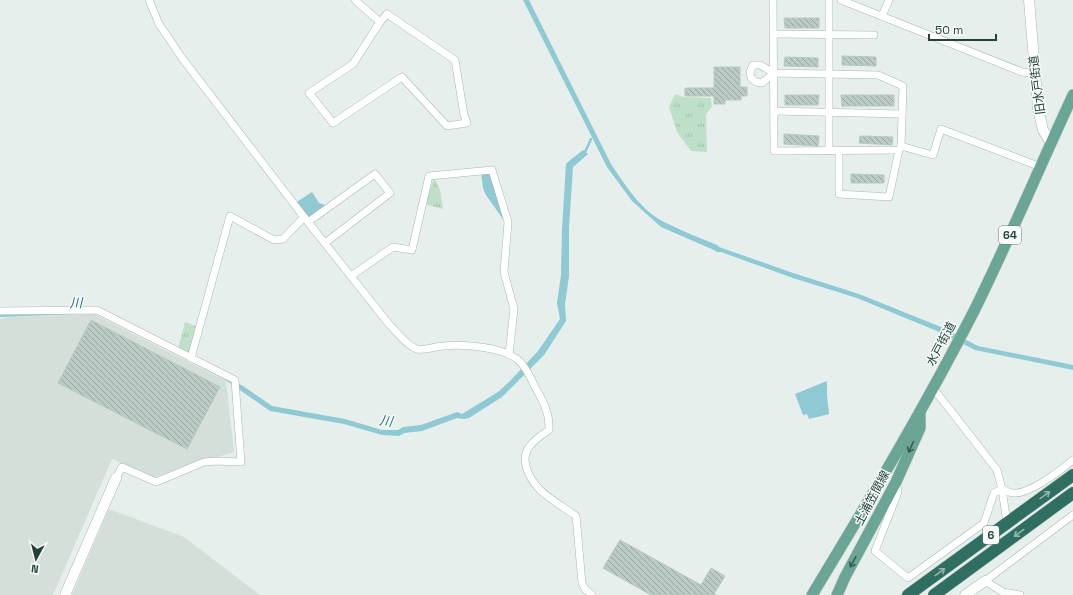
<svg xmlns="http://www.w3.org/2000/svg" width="1073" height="595" viewBox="0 0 1073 595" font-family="'Space Grotesk','Noto Sans JP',sans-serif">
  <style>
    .built { fill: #d4dfda }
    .park { fill: url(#park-tufts) }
    .water { fill: #8ec9d4 }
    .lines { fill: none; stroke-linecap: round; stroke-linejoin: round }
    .stream { stroke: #8ec9d4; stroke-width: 2.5 }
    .building { fill: url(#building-back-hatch); stroke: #b8c9c2 }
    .street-casing { stroke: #a8b8b2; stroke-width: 8 }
    .secondary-casing { stroke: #a4bbb3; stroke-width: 11 }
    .primary-casing { stroke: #c2cac8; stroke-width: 12 }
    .highway-casing { stroke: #c2cac8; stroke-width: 13 }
    .street { stroke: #fff; stroke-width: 7 }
    .secondary { stroke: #fff; stroke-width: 10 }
    .primary { stroke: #6aa596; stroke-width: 11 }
    .highway { stroke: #2f6f62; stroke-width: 12 }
    .oneway { stroke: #365b51 }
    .oneway2 { stroke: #93b5ae }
    .labels { text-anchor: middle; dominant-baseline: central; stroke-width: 3; stroke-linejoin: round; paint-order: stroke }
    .shield { fill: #f7fbf9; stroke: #637a73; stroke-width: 1 }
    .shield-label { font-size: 11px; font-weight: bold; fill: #24423a }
    .street-label { font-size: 12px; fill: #24423a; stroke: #f7fbf9 }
    .water-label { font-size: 13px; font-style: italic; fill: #1c6f80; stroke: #f7fbf9 }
  </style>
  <defs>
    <pattern id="park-tufts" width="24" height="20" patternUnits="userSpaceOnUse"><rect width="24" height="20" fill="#bfe0c8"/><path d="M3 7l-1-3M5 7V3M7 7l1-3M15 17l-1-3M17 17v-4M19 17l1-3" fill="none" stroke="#a4c1ad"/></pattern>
    <pattern id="building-back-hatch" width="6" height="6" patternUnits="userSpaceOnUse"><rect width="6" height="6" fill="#bbcac4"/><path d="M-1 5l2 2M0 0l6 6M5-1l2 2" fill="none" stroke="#98a6a0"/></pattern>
  </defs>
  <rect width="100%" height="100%" fill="#e6efeb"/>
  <g class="built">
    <path d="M94,314l132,67 8,71 -80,25 -42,-18 -59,136h-53v-276l9,-2z"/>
    <path d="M109,509l75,28 76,58h-188z"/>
  </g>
  <g class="park">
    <path d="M675,94l8,3 28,1 1,9 -6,7 1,38 -16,-1 -14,-19 -8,-25z"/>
    <path d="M434,178l6,12 3,19 -18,-5z"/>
    <path d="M185,322l13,5 -8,29 -12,-7z"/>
  </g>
  <g class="water">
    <path d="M523,0h6l82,164c15,22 30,47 55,59 16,8 34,15 51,22l2,2 74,26 66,21 82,33 37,19 95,19v5l-98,-20 -38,-19 -80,-33 -64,-20 -72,-26h-4l-3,-2 -53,-23 -29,-26 -25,-34z"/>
    <path d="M583,150l5,4 -15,13 -4,60v49l-4,28 1,17 -22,34 -42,42 -33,21 -5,1 -7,-1 -35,13 -18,2 -5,3 -17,-1 -38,-11 -74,-13 -46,-32 -126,-66 -98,4v-4l98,-2 145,75 29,20 73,13 37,11h16l5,-3 18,-2 36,-13 5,2 36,-22 12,-11 28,-30 22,-32 -3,-16 4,-28 1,-46 4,-65 3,-3z"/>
    <path d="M481,172h10l14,50 -19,-27 -3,-7z"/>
    <path d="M312,192l7,11 9,3 -20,14 -13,-17z"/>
    <path d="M827,381v14l2,19 -20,5 -2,-5 -4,1 -8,-21z"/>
  </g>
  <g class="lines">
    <path class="stream" d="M583,154l2,-2 6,-13"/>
  </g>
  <g class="building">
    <path d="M784,18h35v10h-34z"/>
    <path d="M842,56l34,1v9l-34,-1z"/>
    <path d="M785,57l33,1v9l-34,-1z"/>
    <path d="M714,67h26v20h7v9h-6v4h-16v4h-11v-8h-29v-8h29z"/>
    <path d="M785,95h34l-1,10h-33z"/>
    <path d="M841,95h53v11h-52z"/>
    <path d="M784,134l35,2 -1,10 -34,-2z"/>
    <path d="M860,136l33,1 -1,8 -33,-2z"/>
    <path d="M851,174l33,1v8h-33z"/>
    <path d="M91,320l129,67 -33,62 -129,-66z"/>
    <path d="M620,540l81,45 10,-17 14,8 -11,18 2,1h-65l-48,-27z"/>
  </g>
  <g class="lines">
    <defs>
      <g id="street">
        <path d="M149,0l10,24 23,34 122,159 84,106c6,6 20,24 29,26 8,2 18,-3 27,-3 20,-2 57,1 73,13 8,6 14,19 18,28 8,14 15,26 14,43 -6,4 -14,9 -19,16 -5,6 -6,13 -4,20 6,25 31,36 50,50l6,67 3,6 7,6"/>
        <path d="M355,0l25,22"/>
        <path d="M773,0l1,151 125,-1 2,-4 32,9 8,-26 100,38"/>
        <path d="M841,0l181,72 13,2"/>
        <path d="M387,14l68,46 9,55 3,8 -20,3 -45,-49 -69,46 -24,-30 44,-29 27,-42z"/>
        <path d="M882,16l7,-16"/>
        <path d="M774,34l100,1"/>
        <path d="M774,73l-14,-8h-7l-3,7 1,6 5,4 6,1 12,-10 104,2 25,11 -2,60"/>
        <path d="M774,111l128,3"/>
        <path d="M829,151v-151"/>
        <path d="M839,151v43l50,3 10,-47"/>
        <path d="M308,222l67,-48 15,19 -65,50"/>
        <path d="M351,276l42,-29 19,3 17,-74 63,-6 16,52 -4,50 10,37 -5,46"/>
        <path d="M0,311l97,-1 138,70 6,82 -25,-1 -12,1 -48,20 -34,-15 -6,11"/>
        <path d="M191,358l39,-142 44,24 9,-1 21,-22"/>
        <path d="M933,388l64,82 5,19 5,34"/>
        <path d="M896,482l2,10 -23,59 33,27 76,-55 10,-30 8,-4c4,2 8,4 12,4 16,1 47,-23 59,-33"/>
        <path d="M1020,595l-17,-3 -18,-11 88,-66"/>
      </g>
      <g id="secondary">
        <path d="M1029,0l9,108 5,22 8,13"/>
        <path d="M65,595l51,-117"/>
        <path d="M965,595l20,-14"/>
      </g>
      <g id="primary">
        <path d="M812,595c57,-94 113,-188 163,-286 35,-71 65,-143 98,-214"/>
        <path d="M837,595l8,-18 51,-95 24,-54v-16"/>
      </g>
      <g id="highway">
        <path d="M908,595l165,-120"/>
        <path d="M934,595l139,-102"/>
      </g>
    </defs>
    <use href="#street" class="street-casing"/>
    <use href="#secondary" class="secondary-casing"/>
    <use href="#primary" class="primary-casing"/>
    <use href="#highway" class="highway-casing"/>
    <use href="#street" class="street"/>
    <use href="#secondary" class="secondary"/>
    <use href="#primary" class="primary"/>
    <use href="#highway" class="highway"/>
  </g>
  <defs><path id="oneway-shaft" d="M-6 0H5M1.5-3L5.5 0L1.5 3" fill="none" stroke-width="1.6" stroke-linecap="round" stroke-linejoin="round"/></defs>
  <g class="oneway">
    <use href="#oneway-shaft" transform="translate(911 447) rotate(114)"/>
    <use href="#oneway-shaft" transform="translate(853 562) rotate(118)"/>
  </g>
  <g class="oneway2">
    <use href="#oneway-shaft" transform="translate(1045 495) rotate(-36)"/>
    <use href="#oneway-shaft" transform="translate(1019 533) rotate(144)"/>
    <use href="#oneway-shaft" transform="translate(940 572) rotate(-36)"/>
  </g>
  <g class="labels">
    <g class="shield">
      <rect x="999" y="226" width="22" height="18" rx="3"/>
      <rect x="983" y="526" width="16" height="18" rx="3"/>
    </g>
    <g class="shield-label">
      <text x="1010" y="235">64</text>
      <text x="991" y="535">6</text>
    </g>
    <g class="street-label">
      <text transform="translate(1037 85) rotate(-97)">旧水戸街道</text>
      <text transform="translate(941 344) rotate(-62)">水戸街道</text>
      <text transform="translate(872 498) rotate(-62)">土浦笠間線</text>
    </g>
    <g class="water-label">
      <text transform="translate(76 303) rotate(-1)">川</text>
      <text transform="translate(386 421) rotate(8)">川</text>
    </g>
  </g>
  <g transform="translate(36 559) rotate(187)" stroke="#f7fbf9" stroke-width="3" paint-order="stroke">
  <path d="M0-3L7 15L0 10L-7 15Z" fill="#24423a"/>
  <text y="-6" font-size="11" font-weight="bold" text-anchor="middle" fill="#24423a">N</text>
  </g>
  <path d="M929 34v6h67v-6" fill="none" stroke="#24423a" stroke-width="2"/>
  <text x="935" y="34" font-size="12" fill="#24423a" stroke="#f7fbf9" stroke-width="3" paint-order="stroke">50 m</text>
</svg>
